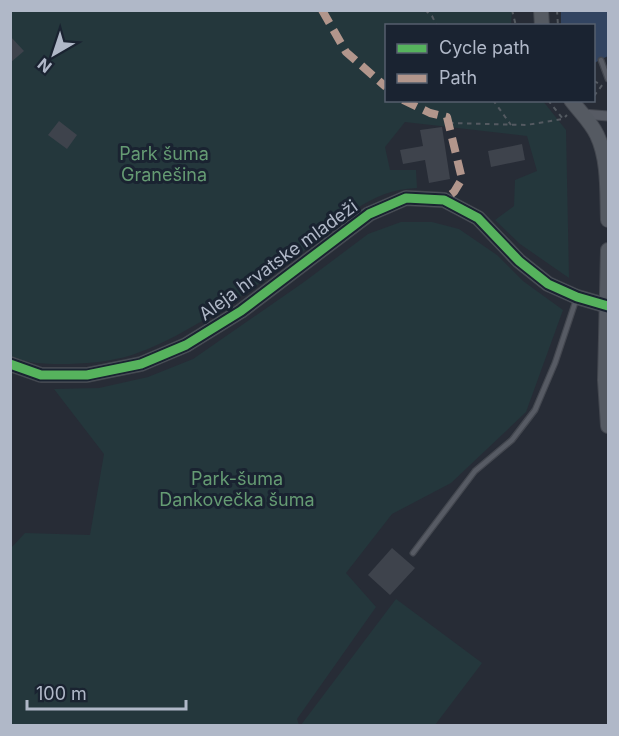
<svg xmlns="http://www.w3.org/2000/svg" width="619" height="736" viewBox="0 0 619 736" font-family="Inter,sans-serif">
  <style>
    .green { fill: #24373c }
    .water { fill: #324461 }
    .building { fill: #3e434c }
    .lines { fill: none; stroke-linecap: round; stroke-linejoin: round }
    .lane-casing { stroke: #43474f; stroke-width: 7 }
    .street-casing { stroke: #43474f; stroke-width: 11 }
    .secondary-casing { stroke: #43474f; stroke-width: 16 }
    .path { stroke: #545a61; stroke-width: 2; stroke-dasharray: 4.5 4.5; stroke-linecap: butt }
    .lane { stroke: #575b64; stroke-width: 4.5 }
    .street { stroke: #575b64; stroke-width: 9 }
    .secondary { stroke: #555a62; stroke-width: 14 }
    .quiet { stroke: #b2968c; stroke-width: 8; stroke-dasharray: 15 8; stroke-linecap: butt }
    .cycleway-casing { stroke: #1a2331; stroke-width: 13 }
    .cycleway { stroke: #56b35d; stroke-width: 9 }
    .labels { text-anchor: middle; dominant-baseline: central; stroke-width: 6; stroke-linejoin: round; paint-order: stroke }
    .park-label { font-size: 18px; fill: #659b73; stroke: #1a2331 }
    .street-label { font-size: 18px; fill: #b0b8c8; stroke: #1a2331 }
  </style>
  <rect width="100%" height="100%" fill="#272c36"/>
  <g class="green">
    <path d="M10,11h502l-1,14 -125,1v74l157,1 23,29 3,148 -49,-34 -25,-24 19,-14 1,-26 22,-9 -10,-35 -122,-14 -20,25 5,23h26l1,18c-50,2 -76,34 -113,63 -47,35 -117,86 -172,104 -23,7 -48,9 -72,9 -17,0 -34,-1 -49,-7z"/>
    <path d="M401,222h31l27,7 38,26 26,26 40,29 -37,102 -75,71 -59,31 -46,59 30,34 -79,112 2,6h-288v-177l14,-15 65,2 14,-81 -50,-65 45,-1 49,-11 45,-18 111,-77 64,-48z"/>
    <path d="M396,599l86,64 -47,62h-134z"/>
  </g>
  <path class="water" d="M561,11h47v45l-14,7v-37l-33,-1z"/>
  <g class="building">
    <path d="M10,36l14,15 -14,12z"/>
    <path d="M59,121l18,14 -10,14 -19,-14z"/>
    <path d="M442,127l8,52 -21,4 -4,-23 -22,4 -3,-14 23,-4 -3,-16z"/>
    <path d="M522,144l3,16 -34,7 -3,-16z"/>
    <path d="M392,548l23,20 -25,27 -22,-20z"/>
  </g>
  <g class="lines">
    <defs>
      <g id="lane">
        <path d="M601,60l7,19"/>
        <path d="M413,553l62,-82 37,-31 23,-30 20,-47 21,-63"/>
      </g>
      <path id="street" d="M583,114l25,2"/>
      <g id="secondary">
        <path d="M541,10l1,16"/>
        <path d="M571,100c9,12 20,22 26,35 12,25 10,58 11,85"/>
        <path d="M608,250l-3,130 3,46"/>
        <path d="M10,364l31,11h46l54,-11 45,-19 55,-34 128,-97 37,-16 38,2 34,18 41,43 29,23 29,13 31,9"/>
      </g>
    </defs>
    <use href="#lane" class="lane-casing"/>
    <use href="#street" class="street-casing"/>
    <use href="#secondary" class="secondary-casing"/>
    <g class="path">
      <path d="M425,10l7,6 5,10"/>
      <path d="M512,10l4,16"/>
      <path d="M557,10l1,16"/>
      <path d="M594,81l7,4"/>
      <path d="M594,96l9,-12"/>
      <path d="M493,100l18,25"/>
      <path d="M548,100l15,19 4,-4"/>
      <path d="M449,123l77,2 37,-6"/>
    </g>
    <use href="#lane" class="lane"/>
    <use href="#street" class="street"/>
    <use href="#secondary" class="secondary"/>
    <g class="quiet">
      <path d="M322,10l24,42 40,35"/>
      <path d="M403,100l27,13 17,4 15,62 -8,13 -10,8"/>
    </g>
    <defs>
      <path id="cycleway" d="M10,364l31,11h46l54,-11 45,-19 55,-34 128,-97 37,-16 38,2 34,18 41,43 29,23 29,13 31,9"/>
    </defs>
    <use href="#cycleway" class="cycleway-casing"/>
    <use href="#cycleway" class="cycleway"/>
  </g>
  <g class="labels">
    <g class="park-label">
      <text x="164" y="153">Park šuma<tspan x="164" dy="21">Granešina</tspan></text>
      <text x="237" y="478">Park-šuma<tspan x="237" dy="21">Dankovečka šuma</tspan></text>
    </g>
    <g class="street-label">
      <text transform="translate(278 260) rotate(-36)">Aleja hrvatske mladeži</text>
    </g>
  </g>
  <rect width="619" height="736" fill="none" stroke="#b0b8c8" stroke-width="24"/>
  <rect x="385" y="24" width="210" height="78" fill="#1a2331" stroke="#565f6d" stroke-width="1.5"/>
  <rect x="397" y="44" width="30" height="9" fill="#56b35d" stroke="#565f6d" stroke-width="1.5"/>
  <text x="439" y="54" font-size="18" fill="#b0b8c8">Cycle path</text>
  <rect x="397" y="74" width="30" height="9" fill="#b2968c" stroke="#565f6d" stroke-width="1.5"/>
  <text x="439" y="84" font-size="18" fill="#b0b8c8">Path</text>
  <g transform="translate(54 54) rotate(219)" stroke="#1a2331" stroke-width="4.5" paint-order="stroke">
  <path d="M0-4.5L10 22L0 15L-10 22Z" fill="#b0b8c8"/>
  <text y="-9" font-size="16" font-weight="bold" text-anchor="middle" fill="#b0b8c8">N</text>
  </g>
  <path d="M27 700v9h159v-9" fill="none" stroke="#b0b8c8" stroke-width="3"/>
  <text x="36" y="700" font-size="18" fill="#b0b8c8" stroke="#1a2331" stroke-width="4.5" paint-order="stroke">100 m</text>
</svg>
